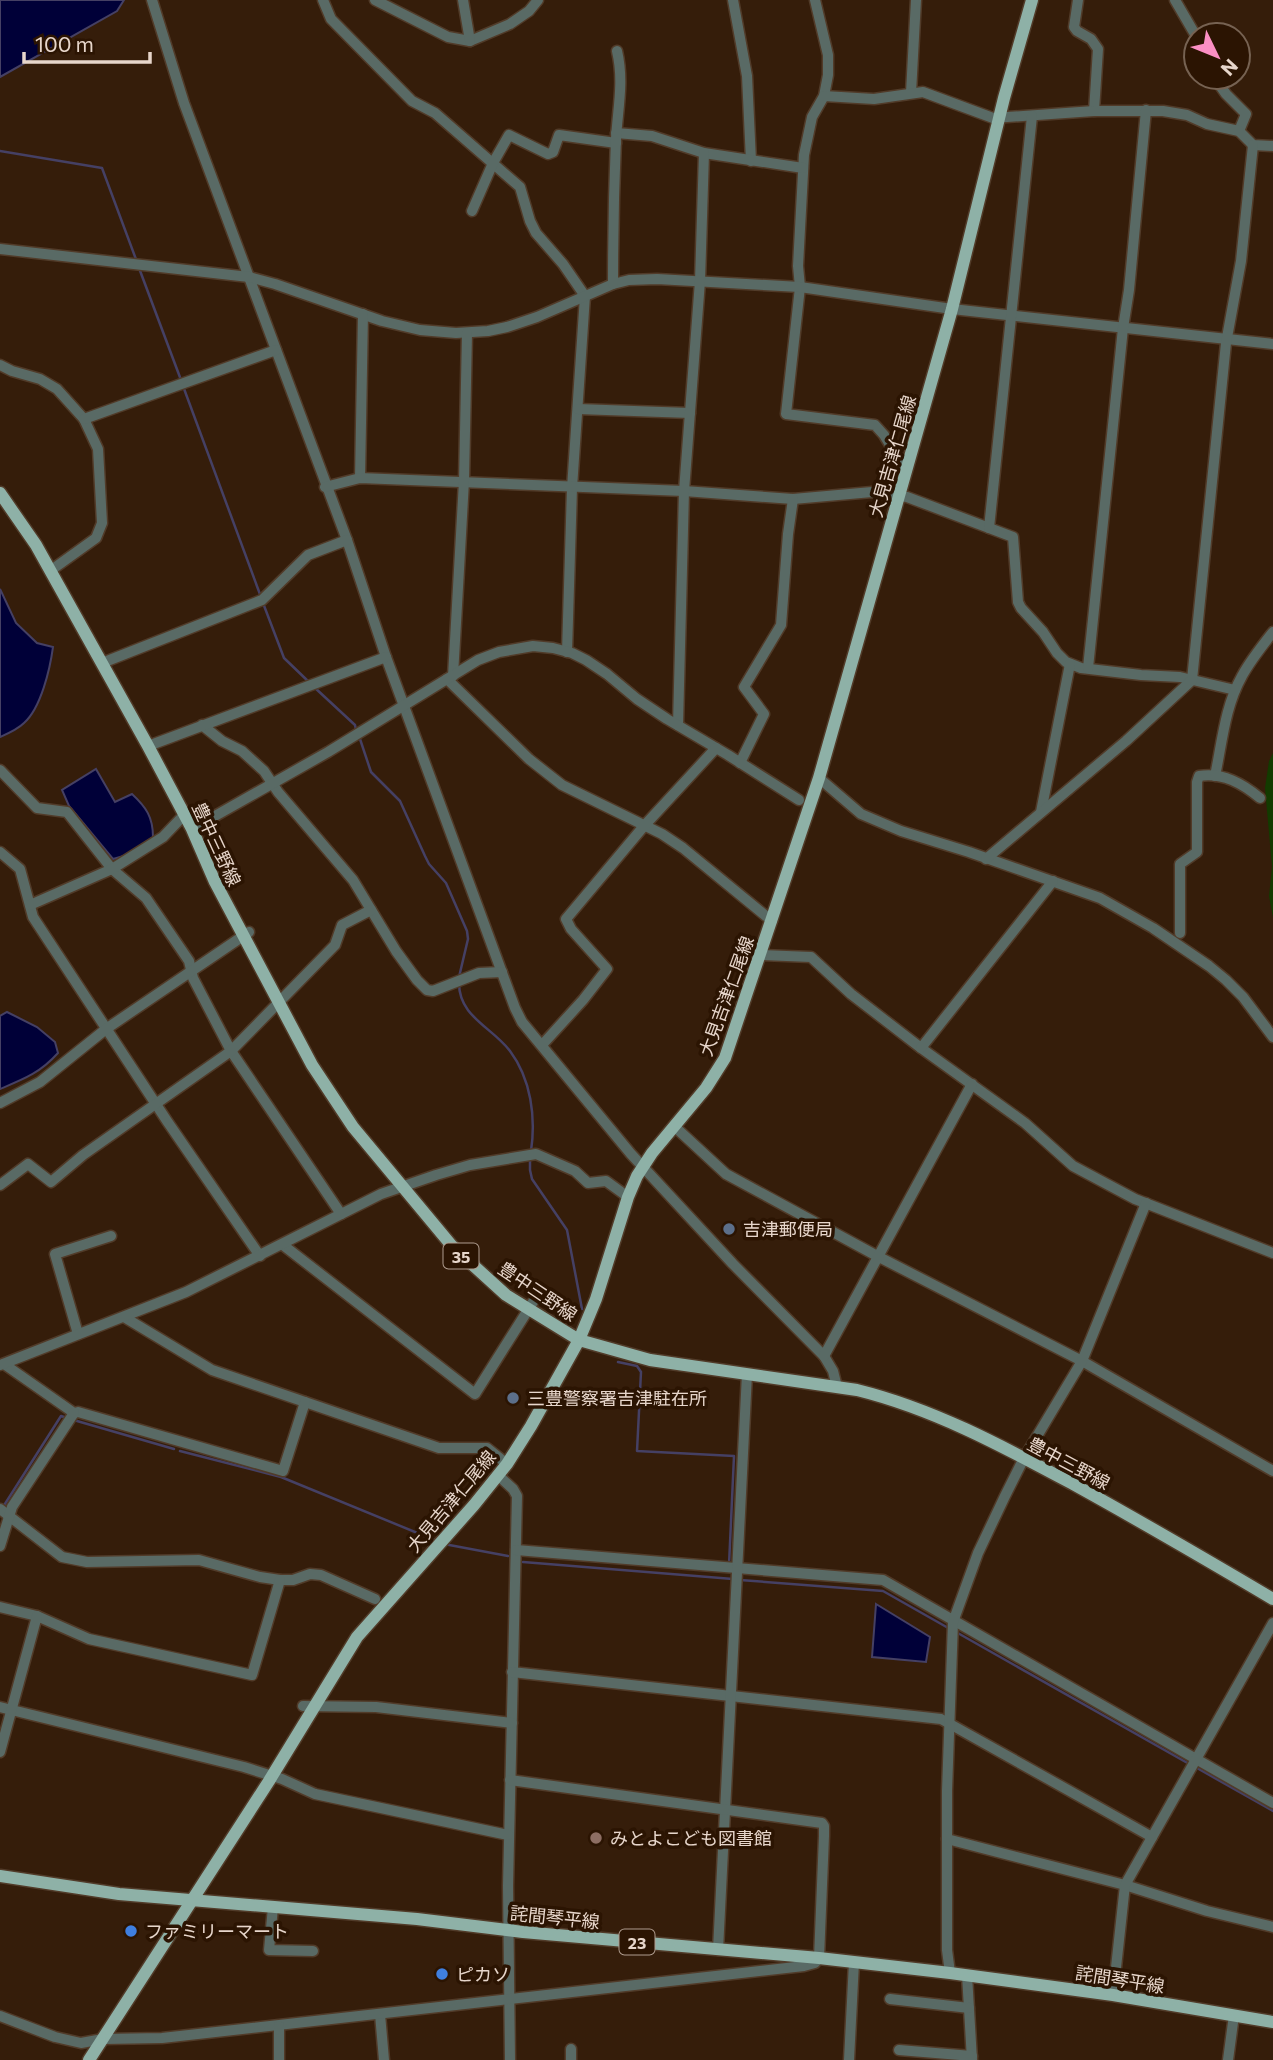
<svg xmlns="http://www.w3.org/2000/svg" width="1273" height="2060" viewBox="0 0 1273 2060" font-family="Commissioner,'Noto Sans JP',sans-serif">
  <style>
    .green { fill: #133b00 }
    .water { fill: #000038; stroke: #454064; stroke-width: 2 }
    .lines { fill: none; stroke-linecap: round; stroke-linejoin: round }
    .stream { stroke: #454064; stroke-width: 2.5 }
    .minor-casing { stroke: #513b29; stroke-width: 13 }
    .major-casing { stroke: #513b29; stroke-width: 15 }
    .minor { stroke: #596a65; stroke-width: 10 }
    .major { stroke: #8eb1a7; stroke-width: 12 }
    .service-dot { fill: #5c6f8a; stroke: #2b1402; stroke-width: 2.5 }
    .education-dot { fill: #8d6e63; stroke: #2b1402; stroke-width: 2.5 }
    .shop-dot { fill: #3f7fe0; stroke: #2b1402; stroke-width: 2.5 }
    .labels { text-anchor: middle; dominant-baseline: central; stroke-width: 7; stroke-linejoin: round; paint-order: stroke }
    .shield { fill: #2b1402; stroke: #af9c8f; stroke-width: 2 }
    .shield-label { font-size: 16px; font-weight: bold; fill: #e7d6cb }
    .street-label { font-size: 18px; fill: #e7d6cb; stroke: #2b1402 }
    .poi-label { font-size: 18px; fill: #e7d6cb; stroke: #2b1402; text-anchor: start }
  </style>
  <rect width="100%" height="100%" fill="#351d0a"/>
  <path class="green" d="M1273,753v165l-4,-22 3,-29 -7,-79 4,-27z"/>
  <g class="water">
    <path d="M0,0h124l-7,11 -117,66z"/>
    <path d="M0,589l16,34 21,20 16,4c-3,22 -12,61 -29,76 -6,6 -17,11 -24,14z"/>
    <path d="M96,769l19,33 17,-8c14,13 21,23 21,43l-26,18 -14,4 -44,-53 -7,-16z"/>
    <path d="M7,1012l30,15 18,15 3,11c-18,20 -34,26 -58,36v-73z"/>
    <path d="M876,1604l54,33 -4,25 -54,-5z"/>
  </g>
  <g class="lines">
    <g class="stream">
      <path d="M0,151l102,17 35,94"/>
      <path d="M139,268l42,112"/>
      <path d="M183,386l78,211"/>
      <path d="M263,603l21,55 26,25"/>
      <path d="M314,687l41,38 1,5"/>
      <path d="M359,736l12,36 29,29 25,55 4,8 17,19 21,48 1,8 -9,38"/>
      <path d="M459,983c0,34 33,44 51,68 21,28 26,66 21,100"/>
      <path d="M530,1157v13l2,9 35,51 15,79"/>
      <path d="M618,1362l19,4 4,6 -4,79 97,5 -5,109"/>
      <path d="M77,1421l97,28"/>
      <path d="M180,1451l101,26 156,64"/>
      <path d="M3,1507l58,-91 3,1"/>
      <path d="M444,1544l64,12"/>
      <path d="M523,1562l210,17"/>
      <path d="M740,1580l143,11 67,38"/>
      <path d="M956,1632l235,133"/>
      <path d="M1197,1768l76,43"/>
    </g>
    <defs>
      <g id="minor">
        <path d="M152,0l32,103 163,437 39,117 129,351 7,14 109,132 102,110 91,92 9,15 4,16"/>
        <path d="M323,0l8,19 81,82 23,12 85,74 10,34 6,12 27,31 22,32 -13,192 -5,164"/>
        <path d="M375,0l73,37 22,4 40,-17 19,-13 9,-11"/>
        <path d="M463,0l7,41"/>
        <path d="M733,0l14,76 4,85"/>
        <path d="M815,0l13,55v20l-4,21 -12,21 -8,38 -6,111 2,21 -14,127 89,11 9,10 22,36"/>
        <path d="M1078,0l-4,27 3,4 14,8 7,10 -4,62"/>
        <path d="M1175,0l21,36"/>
        <path d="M1214,77l12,17 20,20 -7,17"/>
        <path d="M911,93l5,-93"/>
        <path d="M824,96l50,3 49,-7 70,26 101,-7h69l24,4 20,9 32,7 14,14 20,1"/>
        <path d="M616,133l36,3 52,17 99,15"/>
        <path d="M472,211l21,-48 16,-28 39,19 5,-2 6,-17 57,8"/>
        <path d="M0,249l249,28 26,7 107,37 38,9 36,3 32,-2 19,-4 30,-10 76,-33 16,-4 28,-1 143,8 152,22 321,35"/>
        <path d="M613,284c0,-49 1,-98 3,-146 2,-31 8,-57 1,-87"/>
        <path d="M0,365l12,6 28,8 17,10 27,30 14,30 4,74 -6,15 -46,33"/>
        <path d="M578,409l112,4"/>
        <path d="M84,419l192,-69"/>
        <path d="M360,478l3,-164"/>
        <path d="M325,487l35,-9 324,13 109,8 79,-7 35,5 106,40 5,65 3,6 22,24 14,21 9,9 15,6 60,7 39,2 55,13"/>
        <path d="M989,528l43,-412"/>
        <path d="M102,663l160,-63 46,-45 39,-15"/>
        <path d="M1088,668l35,-340 6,-38 17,-180"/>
        <path d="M453,676l11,-195 3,-148"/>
        <path d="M447,679l82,80 33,26 100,49 21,14 89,73"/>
        <path d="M202,725l20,16 20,10 22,20 14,21 75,88 43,71 21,29 10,10 6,1 46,-18 23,-1"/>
        <path d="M678,725l6,-234 16,-210 4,-128"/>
        <path d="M148,746l238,-89"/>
        <path d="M740,763l24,-49 -20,-27 37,-62 7,-91 5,-35"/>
        <path d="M0,770l37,38 30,4 45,57 34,29 43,63 4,17 38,73 110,163"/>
        <path d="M1215,776c7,-33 10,-70 27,-100 8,-15 20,-30 31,-44"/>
        <path d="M819,778l42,36 40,17 68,21 131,46 53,30 56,38 17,14 17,17 30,40"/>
        <path d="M1041,812l29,-148"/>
        <path d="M192,829l136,-77 150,-92 21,-8 34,-6 20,2 19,5 14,7 21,14 30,25 30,20 61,36 71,45"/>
        <path d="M0,852l20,17 13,48 134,204 93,135"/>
        <path d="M986,859l140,-118 66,-61 34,-337 15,-82 12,-116"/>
        <path d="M30,905l82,-36 51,-32 22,-23"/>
        <path d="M1180,933v-69l17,-12v-70l2,-6c24,-4 44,8 61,22"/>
        <path d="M759,955l52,2 40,37 70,54 104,75 48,43 62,33 138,54"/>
        <path d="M542,1045l41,-45 24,-31 -36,-40 -5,-10 78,-93 72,-78"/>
        <path d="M921,1048l132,-167"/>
        <path d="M0,1103l40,-21 66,-53 143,-97"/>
        <path d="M674,1126l52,48 153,83 203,104 191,110"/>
        <path d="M0,1185l28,-21 23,18 32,-27 148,-104 104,-106 7,-20 29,-15"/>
        <path d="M283,1245l192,149 58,-92"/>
        <path d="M124,1317l88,53 227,78h48l20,16"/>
        <path d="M78,1334l-23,-80 56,-18"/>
        <path d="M824,1356l148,-272"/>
        <path d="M4,1364l70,49 4,-1 205,59 22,-69"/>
        <path d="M0,1365l186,-73 195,-98 55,-19 34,-10 66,-11 39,17 13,12 18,-2 22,16"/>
        <path d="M499,1476l14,13 4,7 -9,390 2,174"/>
        <path d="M0,1509l62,48 25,5 112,-2 61,17 20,3h13l17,-6 11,1 54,24"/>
        <path d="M0,1546l12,-39 62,-94"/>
        <path d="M516,1550l367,30 390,223"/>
        <path d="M0,1607l37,9 52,23 163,36 28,-95"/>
        <path d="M512,1672l429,47 211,118"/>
        <path d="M303,1706l73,1 136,16"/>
        <path d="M0,1707l244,60 38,12 33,15 193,41"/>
        <path d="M0,1752l37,-136"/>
        <path d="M947,1839l178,46 82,26 66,16"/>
        <path d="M273,1907l-4,43 44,1"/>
        <path d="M718,1950l29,-576"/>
        <path d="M950,1973l-3,-23v-159l6,-169 25,-69 27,-57 19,-38 58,-97 64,-158"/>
        <path d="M967,1975l5,85"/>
        <path d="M1113,1995l12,-110 148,-262"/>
        <path d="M890,1999l79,9"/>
        <path d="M380,2014l4,46"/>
        <path d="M0,2016l55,21 26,6 22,-4 59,-1 642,-72 11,-3 4,-5 5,-122v-10l-2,-3 -312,-43"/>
        <path d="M279,2026v34"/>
        <path d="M571,2049v11"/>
        <path d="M899,2050l73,6"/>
        <path d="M849,2060l5,-98"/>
        <path d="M1228,2060l6,-45"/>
      </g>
      <g id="major">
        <path d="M0,493l36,52 112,201 44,83 23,53 97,183 41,62 99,119 54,49 73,45 71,20 207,30c77,19 147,57 216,94 67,37 134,76 200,115"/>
        <path d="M0,1876l119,18 298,25 106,13 296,26 131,15 163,22 160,27"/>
        <path d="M89,2060l180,-279 88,-144 117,-132 33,-41 24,-38 48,-86 17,-41 32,-102 9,-21 15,-23 54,-65 19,-30 94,-280 133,-469 52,-211 28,-98"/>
      </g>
    </defs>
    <use href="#minor" class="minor-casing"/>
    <use href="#major" class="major-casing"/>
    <use href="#minor" class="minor"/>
    <use href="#major" class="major"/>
  </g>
  <g class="service-dot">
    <circle cx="729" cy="1229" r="7"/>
    <circle cx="513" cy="1398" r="7"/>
  </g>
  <circle class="education-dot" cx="596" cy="1838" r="7"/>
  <g class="shop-dot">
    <circle cx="131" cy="1931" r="7"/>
    <circle cx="442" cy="1974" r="7"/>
  </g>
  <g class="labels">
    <g class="shield">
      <rect x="443.5" y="1243.5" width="35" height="25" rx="5"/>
      <rect x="619.5" y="1929.5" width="35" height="25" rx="5"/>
    </g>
    <g class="shield-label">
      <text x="461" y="1256">35</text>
      <text x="637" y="1942">23</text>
    </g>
    <g class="street-label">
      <text transform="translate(892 456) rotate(-74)">大見吉津仁尾線</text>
      <text transform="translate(217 844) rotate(65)">豊中三野線</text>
      <text transform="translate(726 996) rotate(-70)">大見吉津仁尾線</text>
      <text transform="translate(538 1291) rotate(34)">豊中三野線</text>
      <text transform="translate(1069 1463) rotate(28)">豊中三野線</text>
      <text transform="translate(451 1501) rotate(-50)">大見吉津仁尾線</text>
      <text transform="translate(555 1917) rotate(6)">詫間琴平線</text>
      <text transform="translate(1120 1979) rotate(9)">詫間琴平線</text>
    </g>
    <g class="poi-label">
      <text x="743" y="1229">吉津郵便局</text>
      <text x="527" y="1398">三豊警察署吉津駐在所</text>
      <text x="610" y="1838">みとよこども図書館</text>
      <text x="145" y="1931">ファミリーマート</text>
      <text x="456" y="1974">ピカソ</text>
    </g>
  </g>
  <g transform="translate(1217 56) rotate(133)"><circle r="33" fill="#2b1402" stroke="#766252" stroke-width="2"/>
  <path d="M0-5L12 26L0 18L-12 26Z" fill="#fb8fc4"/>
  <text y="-10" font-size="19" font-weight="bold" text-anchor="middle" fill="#e7d6cb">N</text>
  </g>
  <path d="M24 52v10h126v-10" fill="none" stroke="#e7d6cb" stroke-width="3.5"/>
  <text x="35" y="52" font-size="21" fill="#e7d6cb" stroke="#2b1402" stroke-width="5" paint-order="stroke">100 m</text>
</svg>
